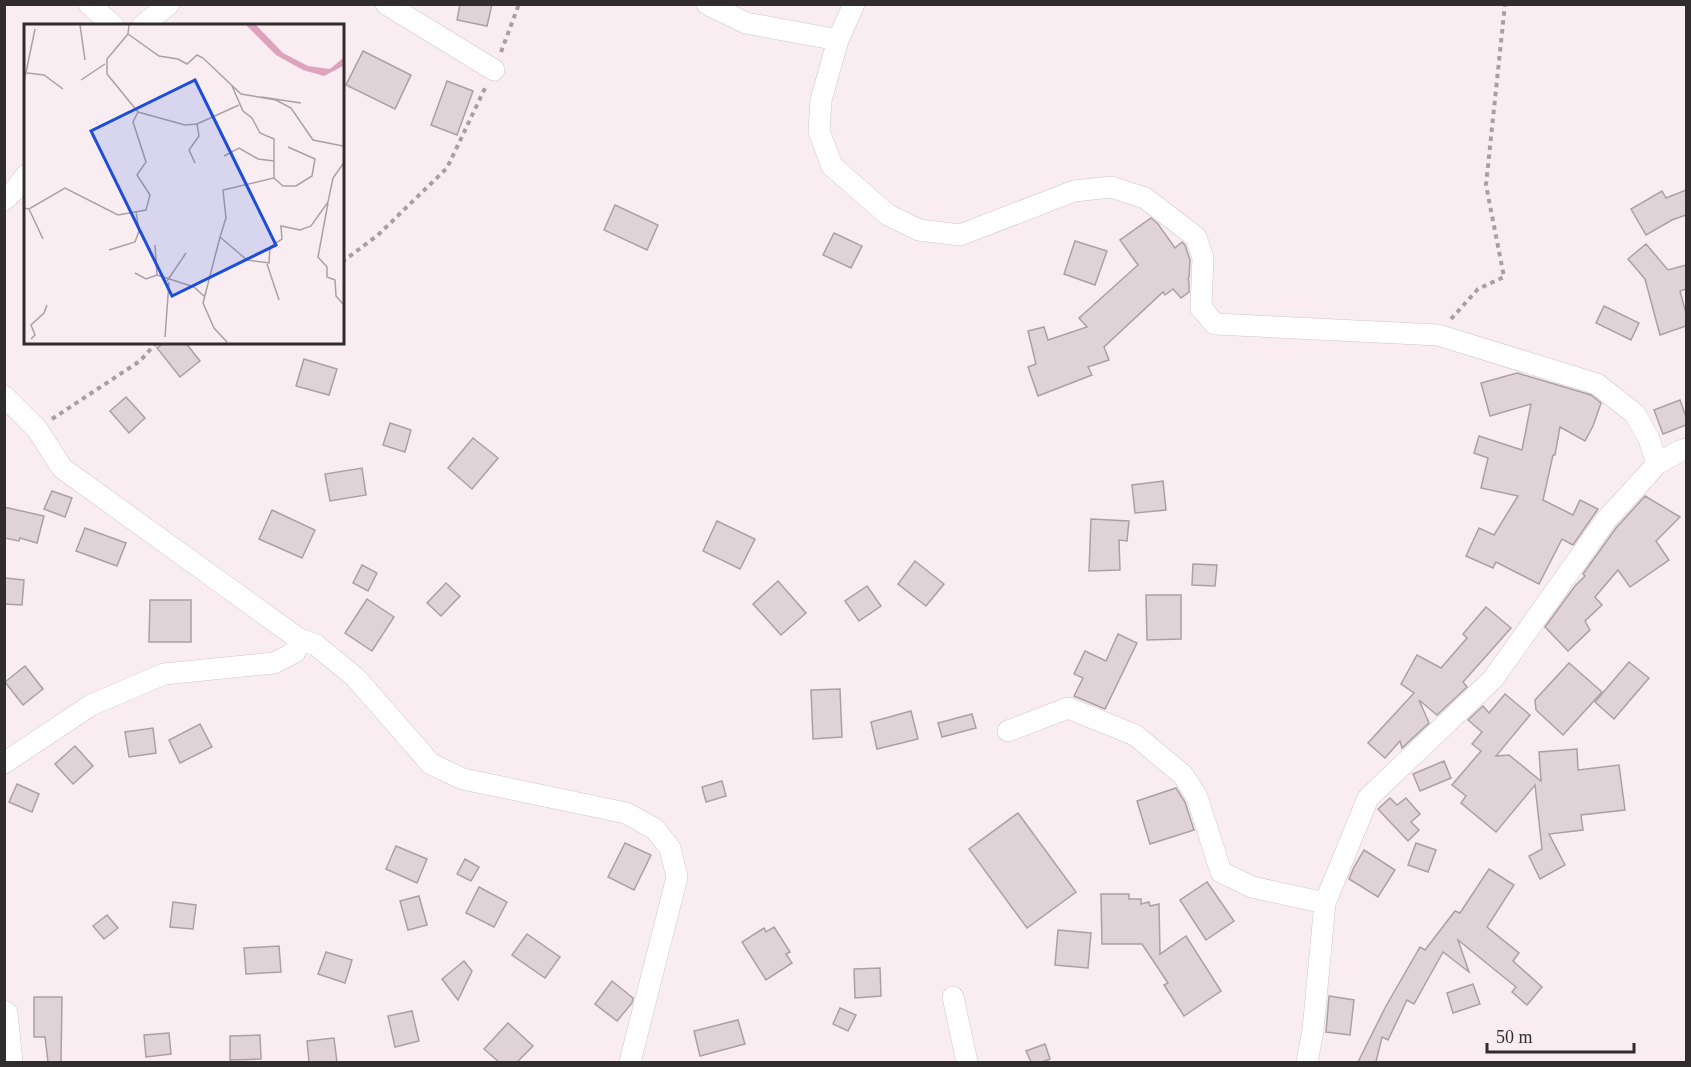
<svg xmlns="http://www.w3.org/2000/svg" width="1691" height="1067" viewBox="0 0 1691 1067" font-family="'Times New Roman',serif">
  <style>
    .building { fill: #e0d3d8; stroke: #aca0a4; stroke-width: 1.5 }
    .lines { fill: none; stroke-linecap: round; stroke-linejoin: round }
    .street-casing { stroke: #d1c5ca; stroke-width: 22 }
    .path { stroke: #a99fa3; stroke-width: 4; stroke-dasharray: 4.5 4.5; stroke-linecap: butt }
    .street { stroke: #fff; stroke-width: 21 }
    .inset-road { fill: none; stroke: #aaa0a4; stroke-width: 1.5 }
    .view { fill: #1d4ed8; fill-opacity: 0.15; stroke: #1d4ed8; stroke-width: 3 }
    .inset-edge { fill: none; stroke: #312c2e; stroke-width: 3 }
  </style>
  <rect width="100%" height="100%" fill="#faedf2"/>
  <g class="building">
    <path d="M460,4h32l-5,22 -30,-6z"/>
    <path d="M363,51l48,24 -16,34 -49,-24z"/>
    <path d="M447,81l26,10 -16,44 -26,-10z"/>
    <path d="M1686,190v25l-14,5 -26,15 -15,-26 31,-18 4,7z"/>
    <path d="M615,205l43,20 -11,25 -43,-20z"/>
    <path d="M1151,218l7,6 17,24 7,-6 3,3 5,15 -1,18 -1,1 1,2v11l-8,6 -8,-9 -8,6 -2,-3 -59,55 5,13 -21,7 4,8 -54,21 -10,-29 8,-3 -8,-33 16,-4 4,13 39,-13 -8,-9 59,-53 -18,-25z"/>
    <path d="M834,233l28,13 -11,22 -28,-13z"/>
    <path d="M1075,241l32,10 -12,34 -31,-11z"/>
    <path d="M1646,244l22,26 18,-5v24l-6,2 6,22v13l-26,9 -15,-56 -17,-20z"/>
    <path d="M1604,306l35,17 -8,17 -35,-17z"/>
    <path d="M165,342h20l15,19 -20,16 -23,-29z"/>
    <path d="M304,359l33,10 -8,26 -33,-9z"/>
    <path d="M1517,373l74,22 10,8 -8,23 -8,15 -25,-14 -5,28h-2l-10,45 30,15 7,-15 18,9 -25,36 -11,-6 -23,45 -43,-22 -3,6 -27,-12 13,-28 15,7 24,-39 -37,-8 7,-30 -14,-5 5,-17 43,14 9,-46 -41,12 -9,-33z"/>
    <path d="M126,397l19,21 -16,15 -19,-22z"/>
    <path d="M1680,400l6,17v8l-23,9 -9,-24z"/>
    <path d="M390,423l21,7 -6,22 -22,-7z"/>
    <path d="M473,438l25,20 -26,31 -24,-21z"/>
    <path d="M362,468l4,27 -36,6 -5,-27z"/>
    <path d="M1163,481l3,29 -31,3 -3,-28z"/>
    <path d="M52,491l20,7 -7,19 -21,-8z"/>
    <path d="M1645,496l35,21 -24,24 13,19 -39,27 -12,-17 -23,27 7,8 -17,16 5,9 -22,21 -23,-24 30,-41 10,-10 -2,-2 33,-46z"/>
    <path d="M4,507l40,9 -7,27 -17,-5 -1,3 -15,-3z"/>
    <path d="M272,510l43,20 -13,28 -43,-19z"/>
    <path d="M1091,519l38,2 -2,20 -8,-1 1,30 -31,1z"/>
    <path d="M717,521l38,18 -15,30 -37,-18z"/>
    <path d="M85,528l41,15 -9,23 -41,-15z"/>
    <path d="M915,561l29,23 -18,22 -28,-22z"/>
    <path d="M1193,564l24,1 -2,21 -23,-1z"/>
    <path d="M362,565l15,8 -9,18 -15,-8z"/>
    <path d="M5,578l19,2 -2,25 -18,-1z"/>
    <path d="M778,581l28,32 -25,22 -28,-31z"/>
    <path d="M446,583l14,13 -19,20 -14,-13z"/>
    <path d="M867,586l14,20 -22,15 -14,-20z"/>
    <path d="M1146,595h35v44l-34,1z"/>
    <path d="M367,599l27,18 -22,34 -27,-18z"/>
    <path d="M150,600h41v42h-42z"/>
    <path d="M1486,607l25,21 -48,54 4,5 -30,28 -18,-15 10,23 -27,25 -2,-7 -15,17 -17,-15 46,-50 -13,-9 16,-29 24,13 26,-30 -4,-4z"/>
    <path d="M1118,634l19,9 -32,66 -31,-13 9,-18 -9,-4 11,-23 21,10z"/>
    <path d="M1629,662l20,16 -35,41 -19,-17z"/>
    <path d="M1569,663l33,29 -39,43 -27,-25 -1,-10z"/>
    <path d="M25,666l18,23 -20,16 -18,-23z"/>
    <path d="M840,689l2,48 -29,2 -2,-49z"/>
    <path d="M1505,694l25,21 -34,41 13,-1 32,26 -2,-29 38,-3 1,21 41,-5 6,45 -44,5 2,15 -34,4 16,31 -25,14 -11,-23 13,-7 -7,-64 -39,47 -35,-29 5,-7 -14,-11 29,-34 -9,-7 10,-12 -14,-12 15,-14 6,7z"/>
    <path d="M911,711l7,28 -41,10 -6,-27z"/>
    <path d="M972,714l4,14 -34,9 -4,-14z"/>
    <path d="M200,724l12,23 -32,16 -11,-23z"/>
    <path d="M153,728l3,25 -27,4 -4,-25z"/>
    <path d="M75,746l18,20 -20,18 -18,-20z"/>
    <path d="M1444,761l7,17 -31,13 -7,-17z"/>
    <path d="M722,781l4,15 -20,6 -4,-15z"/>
    <path d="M17,784l22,10 -7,18 -23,-10z"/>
    <path d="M1176,788l9,14 9,28 -44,14 -13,-43z"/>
    <path d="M1390,798l7,7 9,-7 14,16 -9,8 8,8 -11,11 -30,-32z"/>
    <path d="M1018,813l58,79 -49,36 -58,-79z"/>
    <path d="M625,843l26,12 -17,35 -26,-13z"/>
    <path d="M1416,843l20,7 -8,22 -20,-7z"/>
    <path d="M396,846l31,13 -10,24 -31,-14z"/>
    <path d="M1364,850l31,20 -17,27 -29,-18 5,-12z"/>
    <path d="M465,859l14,8 -8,14 -14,-7z"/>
    <path d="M1489,869l25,16 -27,42 32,26 -6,8 29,26 -15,18 -15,-13 4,-5 -58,-47 11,32 -26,-20 -29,52 -7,-4 -19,40 -6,-3 -6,25h-18l28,-56 34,-59 5,3 30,-39 5,2z"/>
    <path d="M1207,882l27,39 -28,19 -26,-40z"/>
    <path d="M479,887l28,15 -13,25 -28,-14z"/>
    <path d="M1101,894h28v5h12v5l8,-2 1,4 9,-2 1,50 26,-18 35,55 -37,25 -20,-31 4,-2 -26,-39h-40z"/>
    <path d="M419,896l8,29 -19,5 -8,-29z"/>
    <path d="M173,902l23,3 -3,24 -23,-2z"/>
    <path d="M107,915l11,13 -14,11 -11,-13z"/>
    <path d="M774,927l16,25 -4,2 6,9 -26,17 -24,-38 22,-14 2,4z"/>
    <path d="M1058,930l33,3 -3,35 -33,-3z"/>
    <path d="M527,934l33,23 -15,21 -33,-23z"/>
    <path d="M279,946l2,26 -35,2 -2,-26z"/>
    <path d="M326,952l26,8 -7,23 -27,-9z"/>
    <path d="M464,961l8,10 -14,29 -16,-21z"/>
    <path d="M880,968l1,28 -26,2 -1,-29z"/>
    <path d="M612,981l21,17 -1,5 -15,18 -22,-17z"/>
    <path d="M1473,984l7,20 -27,9 -6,-20z"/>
    <path d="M1329,996l25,4 -4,35 -24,-3z"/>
    <path d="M34,997h28l-1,65h-13l-3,-25h-11z"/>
    <path d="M840,1008l16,7 -8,16 -15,-7z"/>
    <path d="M412,1011l7,30 -24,6 -7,-31z"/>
    <path d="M738,1020l7,24 -45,12 -6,-25z"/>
    <path d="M508,1023l25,23 -16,16h-18l-15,-13z"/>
    <path d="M169,1033l2,21 -25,3 -2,-22z"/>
    <path d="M260,1035l1,24 -31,1v-24z"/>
    <path d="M334,1038l3,24h-28l-2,-21z"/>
    <path d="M1045,1044l5,15 -8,3h-11l-5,-11z"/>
  </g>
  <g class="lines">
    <defs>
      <g id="street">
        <path d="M89,4l25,22"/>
        <path d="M386,4l108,66"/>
        <path d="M707,4l39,19 92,17"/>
        <path d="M854,4l-16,36 -17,60 -2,31 13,35 56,49 31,15 41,5 114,-44 37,-4 34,11 51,39 7,21 -2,50 14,16 223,11 159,49 38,30 14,25 8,25"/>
        <path d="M142,26l27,-22"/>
        <path d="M4,200l10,-9 12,-16"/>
        <path d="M4,396l33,33 25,39 237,171 -4,13 -21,11 -110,11 -73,31 -87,58"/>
        <path d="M299,639l17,6 39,32 76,87 32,15 163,34 29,16 15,19 7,29 -47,185"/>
        <path d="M1008,731l60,-23 67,27 48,40 14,22 24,75 31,15 73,16"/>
        <path d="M953,997l14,65"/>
        <path d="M4,1011l3,2 5,49"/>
        <path d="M1307,1062l6,-32 12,-127 43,-105 125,-119 113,-159 51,-56 23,-13 6,-2"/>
      </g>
    </defs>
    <use href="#street" class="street-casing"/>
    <g class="path">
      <path d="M501,52l18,-48"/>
      <path d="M342,262l36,-27 69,-67 39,-82"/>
      <path d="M1451,319l27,-30 26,-12 -18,-92 19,-181"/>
      <path d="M52,419l88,-58 17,-19"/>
    </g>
    <use href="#street" class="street"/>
  </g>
  <g transform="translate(24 24)">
    <rect width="320" height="320" fill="#faedf2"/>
    <path d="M222,1h10l27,28 25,13 22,3 13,-11v8l-19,10 -21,-6 -27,-15z" fill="#dea3bc"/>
    <path class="inset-road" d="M56,1l5,35M105,1l-1,9 31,22 19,3 9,5 10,-9 6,3 38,36 35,6 15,8 22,32 30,6M104,10l-21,25v15l31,38 47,13 12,-1 42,-19M3,49l17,2 19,14M57,56l24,-16M0,58l11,-53M237,73l40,6M200,132l15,-8 19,11 16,2M171,139l-6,-13 10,-14 -2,-12M250,154l9,8h13l16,-10 3,-17 -27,-12M304,179l-10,54 9,10v10l8,3 1,16 7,8M0,184l5,1 36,-21 53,27 28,-5 4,-15 -13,-20 9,-13 -13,-40 5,-10M5,185l14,30M196,213l6,-19 -3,-28 51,-12v-39l-14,-6 -8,-15 -9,-7 -11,-25M131,221l2,30 37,12 11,10M85,226l26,-8 4,-11 -3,-19M243,240l12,36M111,249l11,6 11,-4M143,257l19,-28M141,313l4,-55M7,315l4,-4 -4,-10 13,-12 3,-8M203,318l-13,-14 -11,-25 17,-66 27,23 22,3 1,-16 12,-8 -1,-13 19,4 11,-4 17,-24 5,-24 10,-14"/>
    <path class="view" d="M171,56l81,165 -104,51 -81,-165z"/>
    <rect width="320" height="320" class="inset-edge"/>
  </g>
  <rect width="1691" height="1067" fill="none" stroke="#312c2e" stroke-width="12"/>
  <path d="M1487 1043v9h147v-9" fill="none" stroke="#312c2e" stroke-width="3"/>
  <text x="1496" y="1043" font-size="18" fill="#312c2e" stroke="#faedf2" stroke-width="4.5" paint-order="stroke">50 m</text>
</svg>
